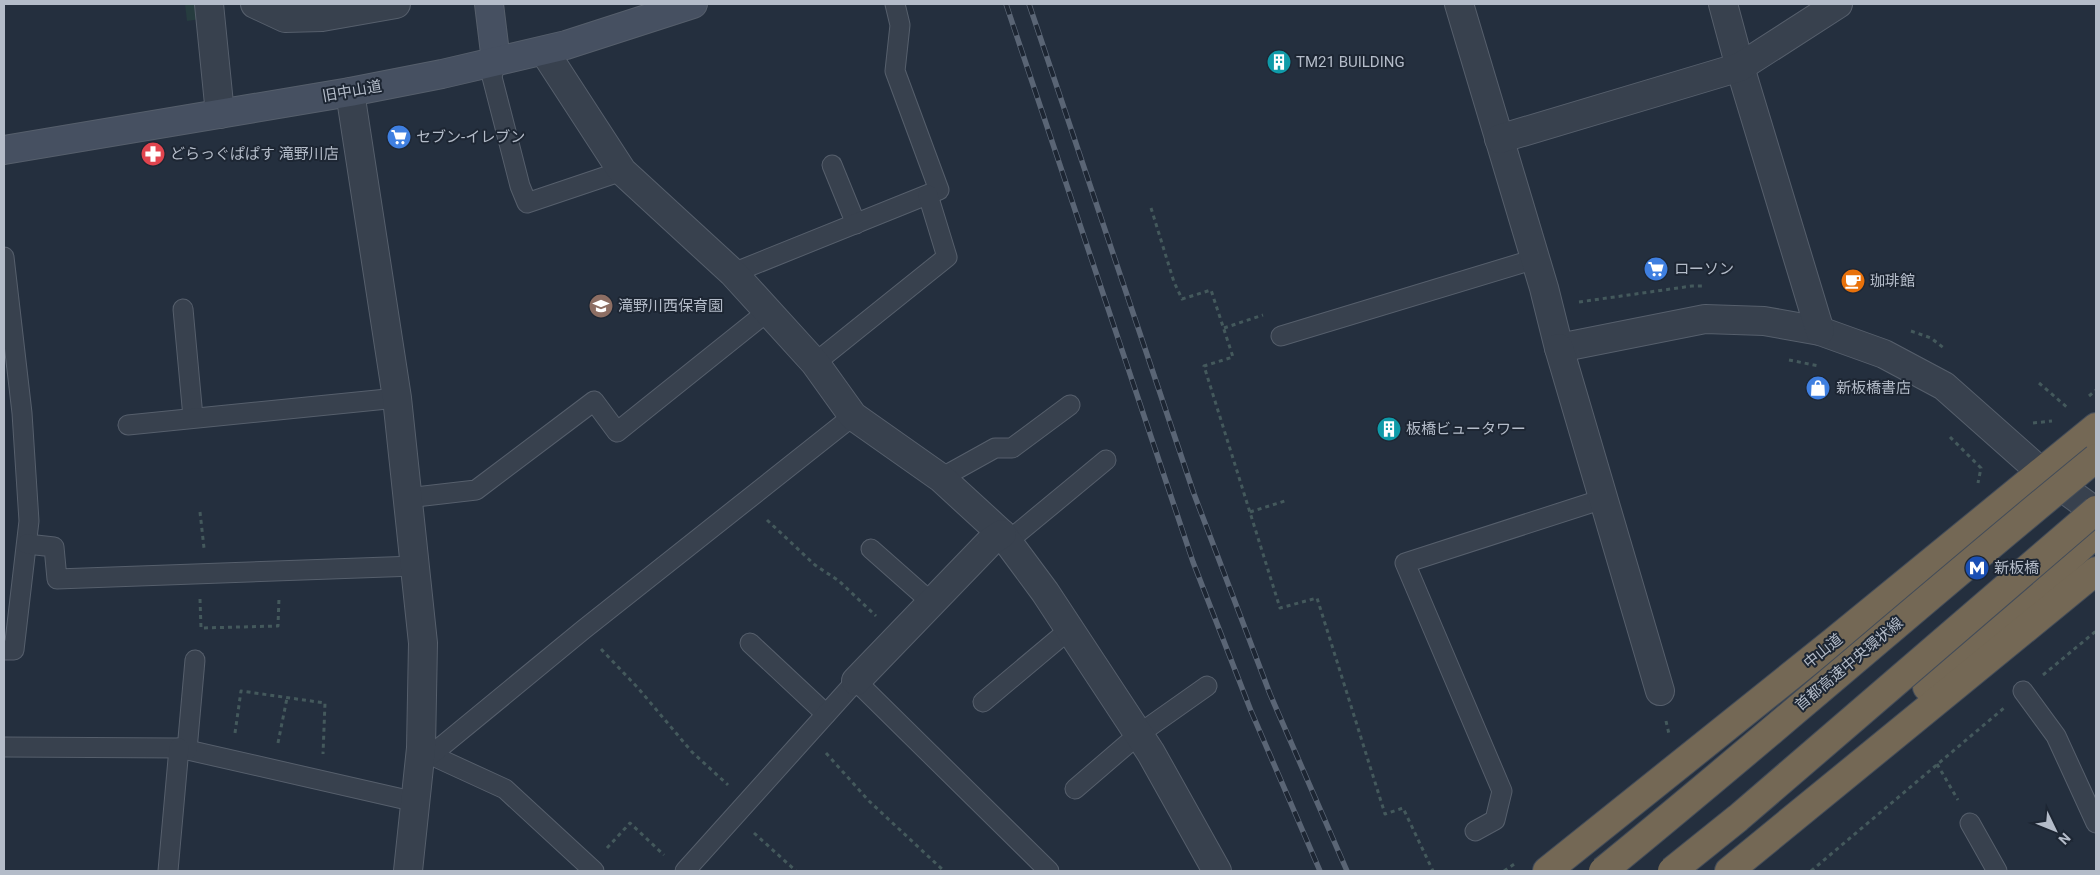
<svg xmlns="http://www.w3.org/2000/svg" width="2100" height="875" viewBox="0 0 2100 875" font-family="Roboto,'Noto Sans JP',sans-serif">
  <style>
    .green { fill: #263c3f }
    .lines { fill: none; stroke-linecap: round; stroke-linejoin: round }
    .lane-casing { stroke: #565f6c; stroke-width: 21 }
    .street-casing { stroke: #565f6c; stroke-width: 30 }
    .secondary-casing { stroke: #565f6c; stroke-width: 30 }
    .highway-casing { stroke: #434c59; stroke-width: 30 }
    .path { stroke: #44595c; stroke-width: 3; stroke-dasharray: 4 4; stroke-linecap: butt }
    .lane { stroke: #38414e; stroke-width: 19 }
    .street { stroke: #38414e; stroke-width: 28 }
    .secondary { stroke: #465061; stroke-width: 28 }
    .highway { stroke: #746855; stroke-width: 28 }
    .rail-casing { stroke: #5a6575; stroke-width: 5.5 }
    .rail { stroke: #1d2633; stroke-width: 4; stroke-dasharray: 11; stroke-linecap: butt }
    .highway-bridge-casing { stroke: #434c59; stroke-width: 30; stroke-linecap: butt }
    .highway-bridge { stroke: #746855; stroke-width: 28 }
    .labels { text-anchor: middle; dominant-baseline: central; stroke-width: 4; stroke-linejoin: round; paint-order: stroke }
    .poi-label { font-size: 15px; fill: #b4bcc9; stroke: #1d2633; text-anchor: start }
    .street-label { font-size: 15px; fill: #b4bcc9; stroke: #1d2633 }
  </style>
  <rect width="100%" height="100%" fill="#242f3e"/>
  <path class="green" d="M185,4h22l1,14 -21,3z"/>
  <g class="lines">
    <defs>
      <g id="lane">
        <path d="M496,61l-4,16 28,109 7,17 95,-32"/>
        <path d="M832,165l24,59"/>
        <path d="M4,257l18,156 7,108 -15,129h-10"/>
        <path d="M733,273l206,-83 -44,-119 5,-46 -5,-21"/>
        <path d="M183,309l10,108"/>
        <path d="M1281,336l254,-77"/>
        <path d="M815,363l132,-106 -19,-62"/>
        <path d="M128,425l269,-27"/>
        <path d="M941,478l54,-30h17l58,-43"/>
        <path d="M407,498l69,-8 118,-89 23,31 150,-120"/>
        <path d="M1002,534l11,3 93,-77"/>
        <path d="M27,544l27,3 3,32 358,-13"/>
        <path d="M871,549l60,53"/>
        <path d="M750,643l76,71"/>
        <path d="M2023,691l33,45 40,87"/>
        <path d="M983,702l87,-73"/>
        <path d="M4,747l175,1 237,54"/>
        <path d="M422,748l9,7 74,34 89,82"/>
        <path d="M187,750l8,-90"/>
        <path d="M431,755l152,-125 270,-214"/>
        <path d="M1075,789l64,-55 68,-48"/>
        <path d="M1970,823l27,48"/>
        <path d="M1475,831l20,-11 7,-29 -97,-228 198,-64"/>
        <path d="M168,871l11,-123"/>
        <path d="M685,871l171,-190 193,190"/>
      </g>
      <g id="street">
        <path d="M209,4l11,110"/>
        <path d="M255,4l30,14 37,-1 74,-13"/>
        <path d="M1459,4l85,284 15,60 146,-29 59,2 56,10 64,23 60,32 97,86 55,40"/>
        <path d="M1723,4l17,63 80,264"/>
        <path d="M544,51l78,120 111,102 82,90 38,53 88,62 61,56 43,58 106,161 66,118"/>
        <path d="M350,92l47,306 26,245 -2,105 -13,123"/>
        <path d="M1499,139l241,-72 98,-63"/>
        <path d="M1559,348l101,343"/>
        <path d="M856,681l134,-139 12,-8"/>
      </g>
      <g id="secondary">
        <path d="M489,4l7,57"/>
        <path d="M4,150l346,-58 92,-18 124,-29 127,-41"/>
      </g>
      <g id="highway">
        <path d="M1927,687l169,-154"/>
        <path d="M1547,871l286,-229 263,-215"/>
        <path d="M1729,871l367,-300"/>
      </g>
    </defs>
    <use href="#lane" class="lane-casing"/>
    <use href="#street" class="street-casing"/>
    <use href="#secondary" class="secondary-casing"/>
    <use href="#highway" class="highway-casing"/>
    <g class="path">
      <path d="M1151,208l23,74 8,17 29,-9 22,67 -29,9 76,242 37,-10 68,216 18,-6 30,63"/>
      <path d="M1579,302l113,-16h10"/>
      <path d="M1224,328l39,-13"/>
      <path d="M1911,331l20,7 14,11"/>
      <path d="M1789,360l30,6"/>
      <path d="M2039,383l30,26"/>
      <path d="M2089,396l7,-6"/>
      <path d="M2033,423l19,-2"/>
      <path d="M1950,437l31,31 -3,15"/>
      <path d="M200,512l4,36"/>
      <path d="M1250,512l38,-12"/>
      <path d="M767,520l48,45 24,16 37,35"/>
      <path d="M200,599l1,29 77,-2 1,-28"/>
      <path d="M601,649l37,39 54,64 36,33"/>
      <path d="M2043,675l53,-44"/>
      <path d="M1666,721l3,13"/>
      <path d="M235,733l6,-42 84,12 -2,51"/>
      <path d="M278,743l9,-45"/>
      <path d="M826,753l43,48 75,70"/>
      <path d="M1937,764l21,36"/>
      <path d="M754,833l42,38"/>
      <path d="M607,848l23,-25 34,32"/>
      <path d="M1504,871l12,-8"/>
      <path d="M1811,871l193,-163"/>
    </g>
    <use href="#lane" class="lane"/>
    <use href="#street" class="street"/>
    <use href="#secondary" class="secondary"/>
    <use href="#highway" class="highway"/>
    <defs>
      <g id="rail">
        <path d="M1006,4l187,558 58,149 69,160"/>
        <path d="M1029,4l165,490 76,200 77,177"/>
      </g>
    </defs>
    <use href="#rail" class="rail-casing"/>
    <use href="#rail" class="rail"/>
    <defs>
      <g id="highway-bridge">
        <path d="M1603,871c166,-135 327,-277 493,-413"/>
        <path d="M1672,871l66,-53 358,-308"/>
      </g>
    </defs>
    <use href="#highway-bridge" class="highway-bridge-casing"/>
    <use href="#highway-bridge" class="highway-bridge"/>
  </g>
  <defs>
    <symbol id="building-disc" viewBox="-11 -11 22 22"><circle r="9.5" fill="#0f9aa8" stroke="#1d2633"/><path d="M-4-6H4V6H1V3H-1V6H-4ZM-2.5-4.3h1.7v1.8h-1.7ZM.8-4.3h1.7v1.8H.8ZM-2.5-1h1.7V.8h-1.7ZM.8-1h1.7V.8H.8Z" fill="#fff"/></symbol>
    <symbol id="supermarket-disc" viewBox="-11 -11 22 22"><circle r="9.5" fill="#3f7fe0" stroke="#1d2633"/><path d="M-6-5.5h2.5l.6 2H6L4.5 2H-2.5L-4.4-4H-6ZM-1.5 3.2a1.3 1.3 0 1 0 .1 0ZM3 3.2a1.3 1.3 0 1 0 .1 0Z" fill="#fff"/></symbol>
    <symbol id="pharmacy-disc" viewBox="-11 -11 22 22"><circle r="9.5" fill="#e0444e" stroke="#1d2633"/><path d="M-2-6h4v4h4v4h-4v4h-4v-4h-4v-4h4Z" fill="#fff"/></symbol>
    <symbol id="cafe-disc" viewBox="-11 -11 22 22"><circle r="9.5" fill="#e8710a" stroke="#1d2633"/><path d="M-5.5-4.5H6V0H3Q3 3.5 0 3.5H-2.5Q-5.5 3.5-5.5 0ZM3-3.2v2h1.7v-2ZM-6 4.5H4V6H-6Z" fill="#fff"/></symbol>
    <symbol id="school-disc" viewBox="-11 -11 22 22"><circle r="9.5" fill="#8d6e63" stroke="#1d2633"/><path d="M0-5L7-2L0 1L-7-2ZM-4 1L0 2.5L4 1V4Q0 6-4 4Z" fill="#fff"/></symbol>
    <symbol id="shop-disc" viewBox="-11 -11 22 22"><circle r="9.5" fill="#3f7fe0" stroke="#1d2633"/><path d="M-5-2.5h2.3a2.7 3.5 0 0 1 5.4 0H5L5.5 6h-11ZM-1.5-2.5h3a1.5 2.3 0 0 0-3 0Z" fill="#fff"/></symbol>
    <symbol id="metro-disc" viewBox="-11 -11 22 22"><circle r="9.5" fill="#1a4fb4" stroke="#1d2633"/><path d="M-5.5 5V-5H-3L0 0L3-5H5.5V5H3V-.5L0 4L-3-.5V5Z" fill="#fff"/></symbol>
  </defs>
  <g fill-rule="evenodd">
    <use href="#building-disc" x="1265" y="48" width="28" height="28"/>
    <use href="#supermarket-disc" x="385" y="123" width="28" height="28"/>
    <use href="#pharmacy-disc" x="139" y="140" width="28" height="28"/>
    <use href="#supermarket-disc" x="1642" y="255" width="28" height="28"/>
    <use href="#cafe-disc" x="1839" y="267" width="28" height="28"/>
    <use href="#school-disc" x="587" y="292" width="28" height="28"/>
    <use href="#shop-disc" x="1804" y="374" width="28" height="28"/>
    <use href="#building-disc" x="1375" y="415" width="28" height="28"/>
    <use href="#metro-disc" x="1963" y="554" width="28" height="28"/>
  </g>
  <g class="labels">
    <g class="poi-label">
      <text x="1296" y="62">TM21 BUILDING</text>
      <text x="416" y="137">セブン-イレブン</text>
      <text x="170" y="154">どらっぐぱぱす 滝野川店</text>
      <text x="1674" y="269">ローソン</text>
      <text x="1870" y="281">珈琲館</text>
      <text x="618" y="306">滝野川西保育園</text>
      <text x="1836" y="388">新板橋書店</text>
      <text x="1406" y="429">板橋ビュータワー</text>
      <text x="1994" y="568">新板橋</text>
    </g>
    <g class="street-label">
      <text transform="translate(352 91) rotate(-10)">旧中山道</text>
      <text transform="translate(1823 651) rotate(-39)">中山道</text>
      <text transform="translate(1849 664) rotate(-40)">首都高速中央環状線</text>
    </g>
  </g>
  <rect width="2100" height="875" fill="none" stroke="#b4bcc9" stroke-width="10"/>
  <g transform="translate(2055 830) rotate(133)" stroke="#1d2633" stroke-width="4" paint-order="stroke">
  <path d="M0-4L9 19L0 12L-9 19Z" fill="#b4bcc9"/>
  <text y="-8" font-size="14" font-weight="bold" text-anchor="middle" fill="#b4bcc9">N</text>
  </g>
</svg>
